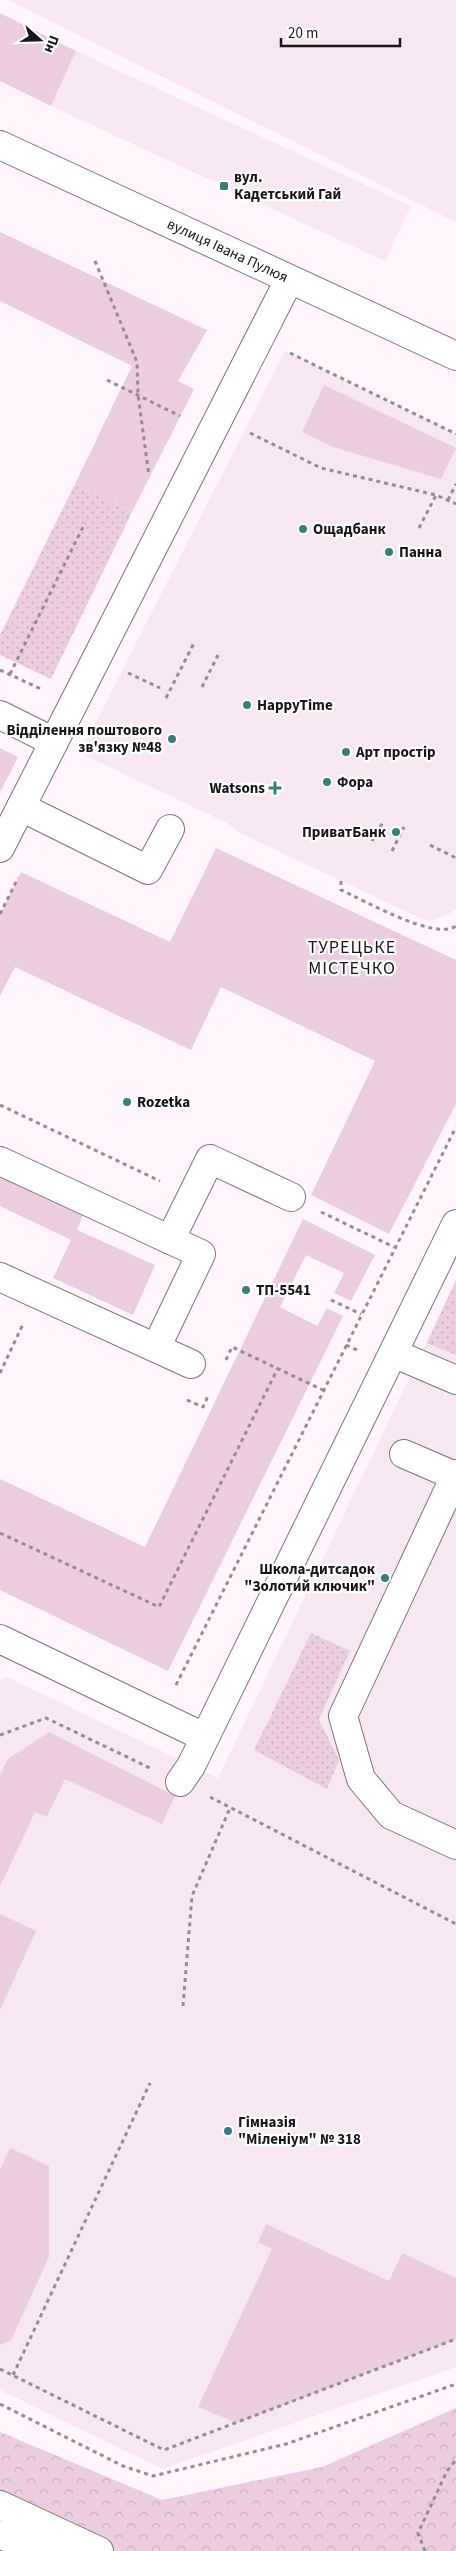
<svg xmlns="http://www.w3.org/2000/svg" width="456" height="2551" viewBox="0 0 456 2551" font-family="'Source Sans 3',sans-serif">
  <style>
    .built { fill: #f7e7f1 }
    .green { fill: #eccde0 }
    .forest { fill: url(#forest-crowns) }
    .park { fill: url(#park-dots) }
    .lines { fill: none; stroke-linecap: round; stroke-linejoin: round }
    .minor-casing { stroke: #7c7378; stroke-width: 30 }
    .path { stroke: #948d92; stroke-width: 3; stroke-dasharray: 4 4; stroke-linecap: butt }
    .minor { stroke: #fff; stroke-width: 28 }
    .poi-dot { fill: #377f7b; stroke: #fff; stroke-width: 2 }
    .labels { text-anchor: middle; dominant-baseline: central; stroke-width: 4.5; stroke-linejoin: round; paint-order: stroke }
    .poi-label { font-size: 15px; font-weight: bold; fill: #191618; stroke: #fff; text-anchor: start }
    .street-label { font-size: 15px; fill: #191618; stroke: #fff }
    .quarter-label { font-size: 18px; letter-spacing: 1px; fill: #191618; stroke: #fff }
  </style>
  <defs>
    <pattern id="forest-crowns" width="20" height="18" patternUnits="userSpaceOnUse" patternTransform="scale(1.25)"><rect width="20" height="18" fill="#eccde0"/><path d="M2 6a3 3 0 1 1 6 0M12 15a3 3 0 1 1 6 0" fill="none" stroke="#caafbf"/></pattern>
    <pattern id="park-dots" width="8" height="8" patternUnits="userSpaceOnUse" patternTransform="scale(1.25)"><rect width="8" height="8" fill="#eccde0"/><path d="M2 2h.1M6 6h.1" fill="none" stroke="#caafbf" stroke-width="1.8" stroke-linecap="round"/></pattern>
  </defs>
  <rect width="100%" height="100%" fill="#fff5fb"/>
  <g class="built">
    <path d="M8,0h448v222z"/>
    <path d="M76,51l335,155 -26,55 -334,-155z"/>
    <path d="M285,351l171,83v476l-21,10h-11l-182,-86 -15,-11 -147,-70z"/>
    <path d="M456,1280v1087l-294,102 -162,-79v-710l7,-3 211,101z"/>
  </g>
  <g class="green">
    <path d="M0,13l76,38 -25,55 -51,-25z"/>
    <path d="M0,232l207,98 -29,51 16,8 -62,123 -57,-28 57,-118 -132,-65z"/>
    <path d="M324,385l132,63 -15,31 -108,-32 -31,-15z"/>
    <path d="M0,748l18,9 -18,35z"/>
    <path d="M216,848l240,112v144l-67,130 -78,-39 64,-134 -154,-74 -30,63 -176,-83 -15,29v-82l21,-42 149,70z"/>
    <path d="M0,1176l83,39 -6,15 78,35 -22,50 -80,-37 18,-38 -71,-34z"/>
    <path d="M303,1219l72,36 -24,46 -17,-8 10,-20 -38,-18 -26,52 37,19 10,-18 16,8 -175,355 -168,-81v-111l145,68z"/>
    <path d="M49,1732l126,64 -13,28 -97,-45 -18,38 -12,-5 -35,75v-112l8,-16z"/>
    <path d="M0,1914l36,17 -36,79z"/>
    <path d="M10,2148l39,18v91l-38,83 -11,5v-175z"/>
    <path d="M266,2224l123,57 13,-28 54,25v61l-219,84 -39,-16 74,-158 -14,-7z"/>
  </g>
  <path class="forest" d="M456,2408v143h-456v-119l162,68 160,-33z"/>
  <g class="park">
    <path d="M75,484l57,28 -81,167 -51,-24v-20z"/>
    <path d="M456,1280v75l-29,-12z"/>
    <path d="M311,1633l39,18 -31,68 20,41 -12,29 -73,-39z"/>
  </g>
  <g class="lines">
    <defs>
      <g id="minor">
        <path id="s1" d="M0,145l456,211"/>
        <path d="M0,715l54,27"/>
        <path d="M21,807l127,63 22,-41"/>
        <path d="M0,848l289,-568"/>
        <path d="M0,1161l201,93 -45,94"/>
        <path d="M170,1240l40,-81 81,38"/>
        <path d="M0,1277l191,87"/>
        <path d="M393,1353l63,27"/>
        <path d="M404,1454l51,22"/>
        <path d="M456,1474l-113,242 18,63 30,36 65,30"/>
        <path d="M0,1639l204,98"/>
        <path d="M180,1782l11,-16 265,-542"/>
        <path d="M0,2505l99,46"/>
        <path d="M0,2535l29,10 52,5"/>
      </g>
    </defs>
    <use href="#minor" class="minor-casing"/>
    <g class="path">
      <path d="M95,261l42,101 1,33 11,81"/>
      <path d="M290,353l166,81"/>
      <path d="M107,380l73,36"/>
      <path d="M250,433l71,35 115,27 20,9"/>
      <path d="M448,500l8,-16"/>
      <path d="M419,528l17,-33"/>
      <path d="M0,670l41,19"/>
      <path d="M128,673l32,15"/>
      <path d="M10,674l75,-151"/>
      <path d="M202,687l16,-32"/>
      <path d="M166,698l28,-55"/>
      <path d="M372,841l11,-19"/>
      <path d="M430,845l26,13"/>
      <path d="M392,851l12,-24"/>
      <path d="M341,881v9c23,10 93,51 115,36"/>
      <path d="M0,914l18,-36"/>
      <path d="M0,1105l160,76"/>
      <path d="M321,1212l73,35"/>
      <path d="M331,1300l30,14"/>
      <path d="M346,1345l11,5"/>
      <path d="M226,1360l6,-13 91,43"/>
      <path d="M0,1373l23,-49"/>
      <path d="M187,1400l16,7 6,-13"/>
      <path d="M0,1533l159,74 119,-239"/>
      <path d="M176,1685l280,-558"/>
      <path d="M0,1735l46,-17 104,50"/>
      <path d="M210,1797l246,127"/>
      <path d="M183,2006l9,-110 38,-88"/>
      <path d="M0,2369l164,81 292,-111"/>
      <path d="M13,2375l137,-292"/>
      <path d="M0,2404l123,62 30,10 133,-32 170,-60"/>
      <path d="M425,2551l-7,-18 29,-62 9,-11"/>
    </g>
    <use href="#minor" class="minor"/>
  </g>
  <g class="poi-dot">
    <rect x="219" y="181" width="10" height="10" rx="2.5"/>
    <circle cx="303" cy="529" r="5"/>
    <circle cx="389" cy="552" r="5"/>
    <circle cx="247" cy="705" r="5"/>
    <circle cx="172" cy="739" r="5"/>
    <circle cx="346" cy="752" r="5"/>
    <circle cx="327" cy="782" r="5"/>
    <path d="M272.5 780.5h5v5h5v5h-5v5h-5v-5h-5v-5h5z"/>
    <circle cx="396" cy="832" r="5"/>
    <circle cx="127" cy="1102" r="5"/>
    <circle cx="246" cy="1290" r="5"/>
    <circle cx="385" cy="1578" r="5"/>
    <circle cx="228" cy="2131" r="5"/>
  </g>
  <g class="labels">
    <g class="poi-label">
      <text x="234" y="177">вул.<tspan x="234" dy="17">Кадетський Гай</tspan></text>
      <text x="313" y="529">Ощадбанк</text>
      <text x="399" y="552">Панна</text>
      <text x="257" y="705">HappyTime</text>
      <text x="162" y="730" text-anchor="end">Відділення поштового<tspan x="162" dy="17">зв'язку №48</tspan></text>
      <text x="356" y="752">Арт простір</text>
      <text x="337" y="782">Фора</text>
      <text x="265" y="788" text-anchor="end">Watsons</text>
      <text x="386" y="832" text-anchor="end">ПриватБанк</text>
      <text x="137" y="1102">Rozetka</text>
      <text x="256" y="1290">ТП-5541</text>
      <text x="375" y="1569" text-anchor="end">Школа-дитсадок<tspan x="375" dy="17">"Золотий ключик"</tspan></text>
      <text x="238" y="2122">Гімназія<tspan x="238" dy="17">"Міленіум" № 318</tspan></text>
    </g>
    <g class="street-label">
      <text stroke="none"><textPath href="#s1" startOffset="251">вулиця Івана Пулюя</textPath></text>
    </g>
    <g class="quarter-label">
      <text x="352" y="947">ТУРЕЦЬКЕ<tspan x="352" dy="21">МІСТЕЧКО</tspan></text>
    </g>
  </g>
  <g transform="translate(40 40) rotate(110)" stroke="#ffffff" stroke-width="4" paint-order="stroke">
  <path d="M0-4L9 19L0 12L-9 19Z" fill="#191618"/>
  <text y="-8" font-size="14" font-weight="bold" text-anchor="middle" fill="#191618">Пн</text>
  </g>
  <path d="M281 38v8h119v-8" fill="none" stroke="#191618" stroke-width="2.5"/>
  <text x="288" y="38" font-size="15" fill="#191618" stroke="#ffffff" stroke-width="4" paint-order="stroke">20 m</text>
</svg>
